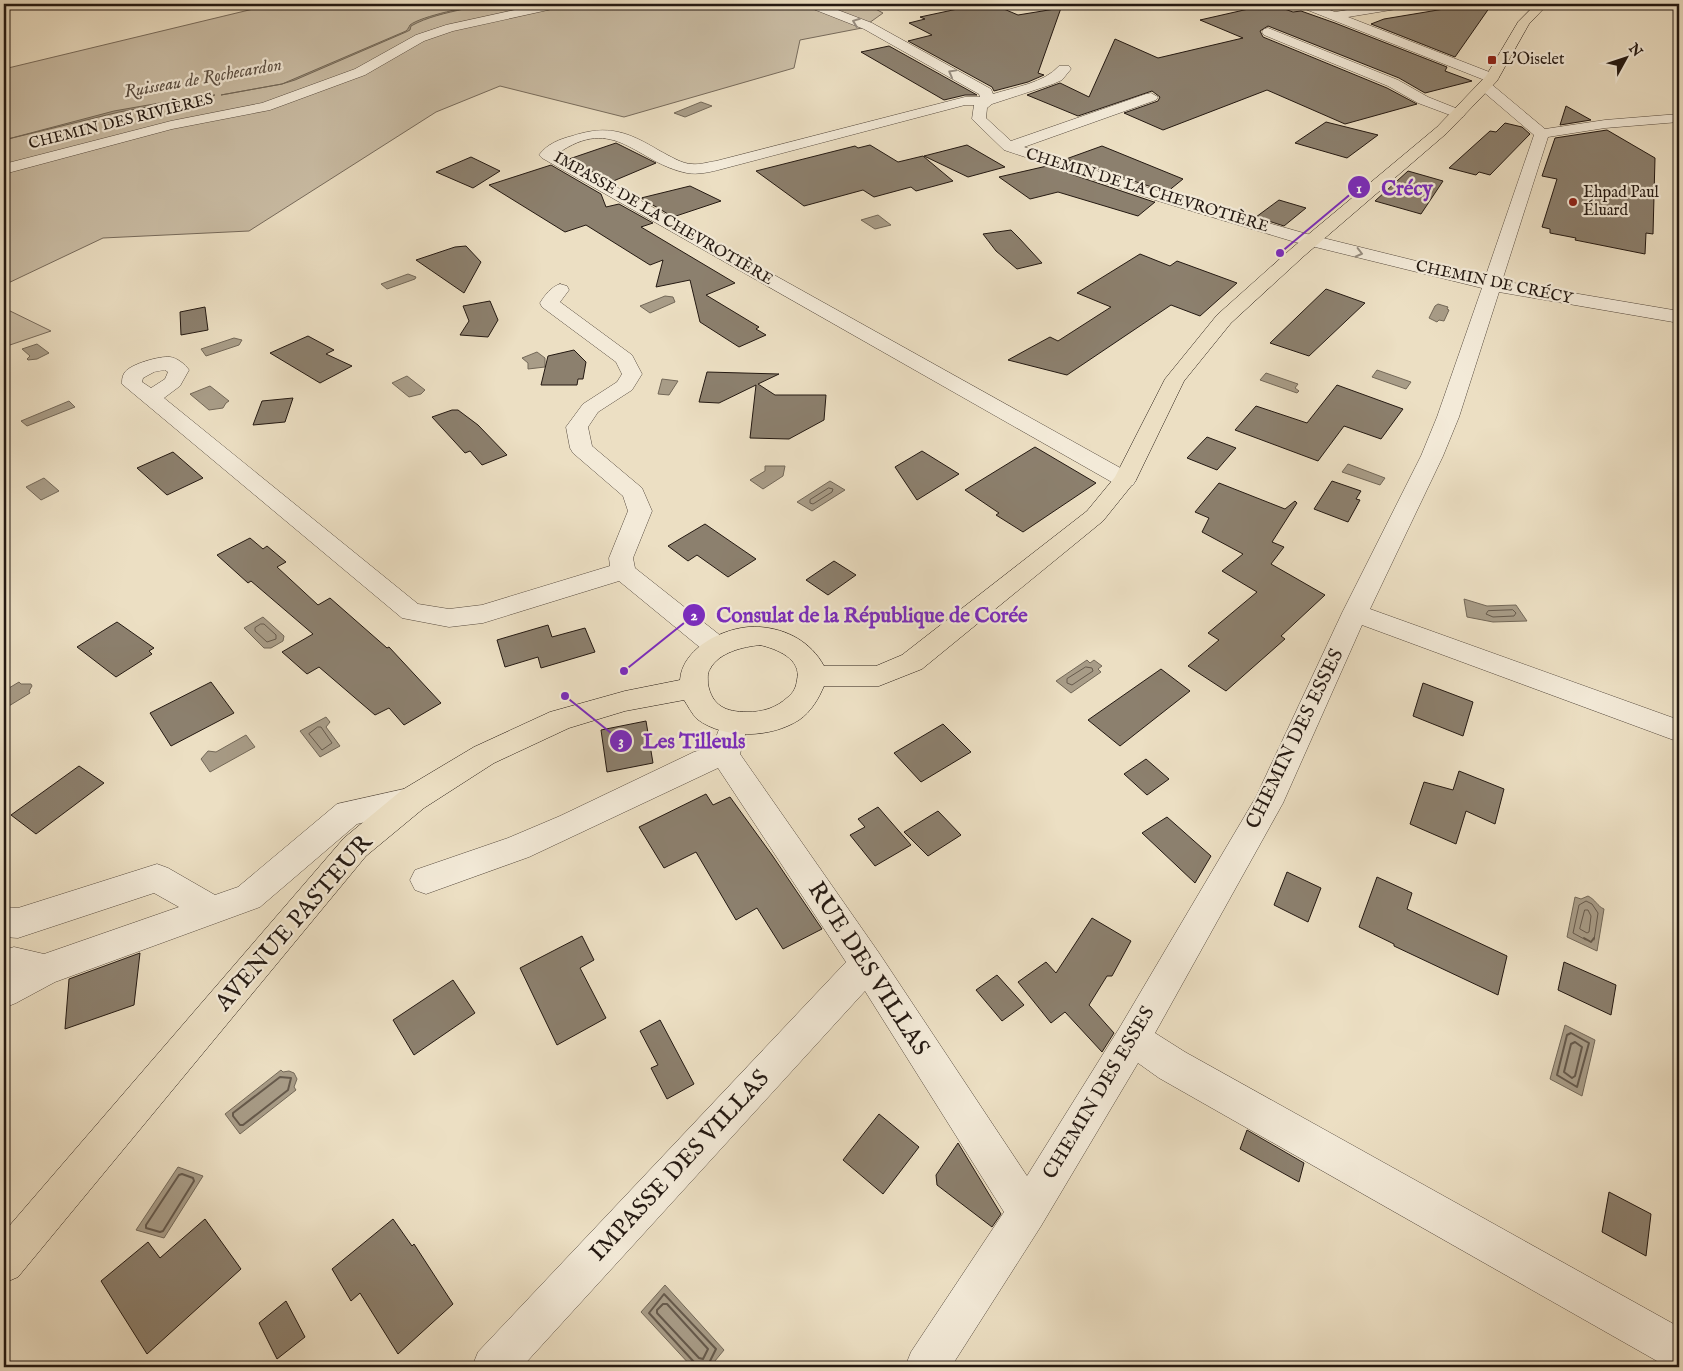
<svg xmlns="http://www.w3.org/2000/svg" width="1683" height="1371" viewBox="0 0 1683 1371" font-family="'IM FELL English',serif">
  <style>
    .green { fill: #cabda5; stroke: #776b5c }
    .water { fill: #a89c87; stroke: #736858 }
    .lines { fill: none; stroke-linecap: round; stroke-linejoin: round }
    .shore-far1 { stroke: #665a4c; stroke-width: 1 }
    .shore { stroke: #665a4c; stroke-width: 2 }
    .building { fill: #8c806e; stroke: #241912 }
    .minor-casing { stroke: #564a3e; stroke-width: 1 }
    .major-casing { stroke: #241912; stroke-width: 1 }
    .minor { fill: #f3ead8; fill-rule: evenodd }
    .major { fill: #ecdfc3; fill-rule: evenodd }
    .oneway { stroke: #968c7f }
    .poi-dot { fill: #8f2418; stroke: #f3ead8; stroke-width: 2 }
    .labels { text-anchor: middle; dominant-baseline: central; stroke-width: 4.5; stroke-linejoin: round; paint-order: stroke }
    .far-poi-label { font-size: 16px; fill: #241912; stroke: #f3ead8; text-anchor: start }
    .far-street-label { font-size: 16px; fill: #241912; stroke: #f3ead8 }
    .far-water-label { font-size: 18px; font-style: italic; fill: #594d41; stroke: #f3ead8 }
    .street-label { font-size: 20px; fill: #241912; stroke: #f3ead8 }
    .near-street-label { font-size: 24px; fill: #241912; stroke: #f3ead8 }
    .leader { fill: none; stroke: #7b2cbf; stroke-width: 2 }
    .callout-dot { fill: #7b2cbf; stroke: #f3ead8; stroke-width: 2 }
    .mark-label { font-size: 15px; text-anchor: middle; font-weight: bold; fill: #fff }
    .callout-label { font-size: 21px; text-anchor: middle; font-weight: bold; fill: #7b2cbf; stroke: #f3ead8; stroke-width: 4.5; stroke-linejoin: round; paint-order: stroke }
  </style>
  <rect width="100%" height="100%" fill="#ecdfc3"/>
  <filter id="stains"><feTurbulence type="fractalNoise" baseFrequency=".004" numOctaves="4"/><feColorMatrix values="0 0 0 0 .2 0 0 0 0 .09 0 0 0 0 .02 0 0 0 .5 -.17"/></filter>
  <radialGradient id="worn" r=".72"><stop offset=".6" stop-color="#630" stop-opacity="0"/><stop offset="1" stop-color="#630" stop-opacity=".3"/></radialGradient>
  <g class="green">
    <path d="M274,4h592l17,9 -21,15 -62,12 -6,28 -170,49 -124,-31 -64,26 -187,119 -146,7 -99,47v-216z"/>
    <path d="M4,308l47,23 -47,16z"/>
  </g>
  <g class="water">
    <path d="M486,4c-7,3 -14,3 -22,5 -18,4 -37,8 -53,17l-1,4 -4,2 -111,48 -13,4 -61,11 61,-11 124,-53c2,-2 3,-4 4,-6 11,-9 61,-19 76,-21z"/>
    <path d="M215,95l-96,17 -115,28 110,-29 63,-11z"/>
    <path d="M701,102l11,4 -27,11 -11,-4z"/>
    <path d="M878,215l13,10 -16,4 -14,-9z"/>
    <path d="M408,274l8,3 -1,2 -28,10 -6,-5z"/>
    <path d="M665,296l8,1 2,5 -25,11 -10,-7z"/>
    <path d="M1438,304l10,3 -1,2 2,1 -5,11 -5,-1 -2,2 -8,-4 6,-12z"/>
    <path d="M234,338l8,2 -3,5 -33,11 -5,-7z"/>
    <path d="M37,344l12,9 -12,6 -9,1 -1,-1 3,-3 -8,-7z"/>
    <path d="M537,352l8,6v9l-17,2v-6l-6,-5z"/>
    <path d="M1377,370l34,12 -5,7 -34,-12z"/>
    <path d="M1266,373l32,11 -3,4 4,3 -2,2 -37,-13z"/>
    <path d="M407,376l18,14 -4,4 -12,3 -17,-14z"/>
    <path d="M662,379l16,2 -9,14 -11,-1z"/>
    <path d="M210,386l19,15 -3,2 -3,5 -14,2 -19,-16z"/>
    <path d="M69,401l6,6 -48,19 -6,-5z"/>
    <path d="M1348,464l37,14 -5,7 -38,-13z"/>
    <path d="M765,466h20l-2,10 -20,13 -13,-9 15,-9z"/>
    <path d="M44,478l15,13 -18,9 -15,-13z"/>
    <path d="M830,481l15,9 -33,21 -15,-9z"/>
    <path d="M1464,599l23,7 29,-1 11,16 -34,1 -26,-5z"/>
    <path d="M263,617l21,19 -1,5 -12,7h-7l-20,-20z"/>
    <path d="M1087,660l3,3 4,-3 8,6 -4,3 3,3 -30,21 -15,-12z"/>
    <path d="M19,682l2,2h10l1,2 -3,5 1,2 -26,16v-18z"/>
    <path d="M326,717l4,5 -4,5 14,19 -20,11 -20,-26z"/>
    <path d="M246,735l9,12 -45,25 -9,-13 7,-8 8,1z"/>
    <path d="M1588,896c8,4 9,10 16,13l-7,42 -30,-14 8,-40 6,2z"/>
    <path d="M1565,1025l30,15 -13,56 -32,-17z"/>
    <path d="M281,1070l2,2 6,-1 5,2 3,6 -3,8 2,3 -56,44 -15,-20z"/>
    <path d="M178,1167l25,9 -39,62 -28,-8z"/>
    <path d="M665,1285l59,65 -14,17h-18l-51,-55z"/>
  </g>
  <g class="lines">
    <g class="shore-far1">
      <path d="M829,488l4,1 -1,3 -19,12 -3,-1v-3z"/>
      <path d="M1513,610l3,3 -2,3 -21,1 -7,-3 2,-3z"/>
      <path d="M261,624h3l12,11v4l-9,3 -12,-11v-3z"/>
      <path d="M1086,667l6,1 1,3 -21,14 -5,-2v-4z"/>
      <path d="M318,727h3l11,16 -10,7 -13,-16z"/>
      <path d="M1585,910h3l3,6 -2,16 -2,1 -7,-4z"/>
      <path d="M1586,940l-13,-7 6,-28 7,-4 6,3 6,9 -4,27"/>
    </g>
    <g class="shore">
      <path d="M1584,938l7,4 3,-4"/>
      <path d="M1571,1033l18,10 -12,44 -20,-12 10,-40z"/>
      <path d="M1575,1042l7,5 -7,29 -3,2 -8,-6 7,-28z"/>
      <path d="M280,1077l11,1 -3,12 -45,35h-3l-7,-9v-3z"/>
      <path d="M182,1174l11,4 1,3 -31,50 -3,1 -14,-4v-3l33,-50z"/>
      <path d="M663,1304h4l41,45 -5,10 -4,-1 -42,-45v-3z"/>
      <path d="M696,1367l-2,-5 -45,-49 15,-19 52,55 -9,18"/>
    </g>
  </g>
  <g class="building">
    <path d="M981,4h11l26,11 43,-7 -23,65 6,2 -16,7 -34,9 -2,-4 -84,-46 24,-6 -23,-12 16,-4 -5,-2z"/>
    <path d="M1474,4h18l-37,53 -84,-33 13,-5z"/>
    <path d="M1266,5l8,3 5,-1 14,5 8,-1 34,12 112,44 -2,4 27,10 -47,12 -26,-15 -131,-52 -8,5 3,6 124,51 30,16 -72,20 -78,-34 -104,40 -39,-17 34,-12 2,-4 -8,-6 -74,25 -51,-21 33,-12 29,14 26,-58 43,19 85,-20 -43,-18z"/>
    <path d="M889,46l88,49h-12l-21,5 -83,-48z"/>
    <path d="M1566,106l25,14 -31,5z"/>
    <path d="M1326,122l52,13 -31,23 -52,-15z"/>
    <path d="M1505,123l17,4 8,7 -40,41 -11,-3 -3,3 -27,-7 41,-37 6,1z"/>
    <path d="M1607,130l48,28 -2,76 -7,-1 -1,21 -70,-14 1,-2 -26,-5v-4l-8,-2 15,-48 -15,-3 13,-38z"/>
    <path d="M616,143l40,20 -45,19 -42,-23z"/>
    <path d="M870,145l28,17 25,-6 30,25 -37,10 -5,-4 -37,10 -11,-7 -59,16 -48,-35 99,-25 3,2z"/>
    <path d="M967,145l38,22 -37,10 -44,-21z"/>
    <path d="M1102,146l81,33 -16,13 -101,-33z"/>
    <path d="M471,157l29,14 -27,17 -37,-16z"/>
    <path d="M551,165l50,29 5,13 13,-3 34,19 -12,4 94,56 -29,12 53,32 -3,2 10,6 -27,12 -39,-25 -10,-42 -34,7 7,-27 -13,5 -64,-40 -21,7 -76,-47z"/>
    <path d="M1047,166l107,36h1l-17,14 -80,-24 -28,7 -31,-22z"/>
    <path d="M1408,171l35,10 -22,33 -46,-13z"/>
    <path d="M690,186l31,15 -48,16 -32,-19z"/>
    <path d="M1279,200l27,8 -22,18 -28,-9z"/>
    <path d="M1011,230l8,8 23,25 -25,6 -21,-18 -13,-17z"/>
    <path d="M466,246l15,16 -17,31 -48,-33 39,-13z"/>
    <path d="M1140,254l30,12 7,-5 60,22 -37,33 -29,-11 -104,70 -59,-15 42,-23 8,4 53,-34 -34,-14z"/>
    <path d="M1326,289l39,14 -56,53 -39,-13z"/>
    <path d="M490,301l8,19 -10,17 -28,-2 9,-14 -6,-15z"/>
    <path d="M205,307l3,23 -27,5 -1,-23z"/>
    <path d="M308,336l26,14 -8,4 26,12 -32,17 -50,-30z"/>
    <path d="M574,350l12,12 -3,17h-5l-1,6h-36l7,-29z"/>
    <path d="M707,372l72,2 -21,10 17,11h51l-2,25 -35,19 -39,-1 6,-53 -37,18 -20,-1z"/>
    <path d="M1337,385l66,24 -22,30 -37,-13 -26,35 -83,-31 21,-24 51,17z"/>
    <path d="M293,398l-8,24 -32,3 9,-24z"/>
    <path d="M452,410h6l20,15 29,30 -25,10 -12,-14 -5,2 -33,-36z"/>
    <path d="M1207,437l29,11 -19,22 -30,-12z"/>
    <path d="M1035,447l61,36 -73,49 -27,-17 3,-2 -34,-23z"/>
    <path d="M922,451l37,23 -42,26 -22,-33z"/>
    <path d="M173,452l30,26 -36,17 -30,-27z"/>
    <path d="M1332,481l29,10 -5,8 4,1 -12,22 -34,-13z"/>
    <path d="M1219,483l66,26 10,-8 2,2 -25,39 12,5 -13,17 54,31 -44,41 4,3 -59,52 -38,-25 31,-26 -11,-7 49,-41 -35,-21 21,-17 -41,-22 7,-14 -14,-6z"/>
    <path d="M705,524l51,35 -28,18 -31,-22 -9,6 -20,-15z"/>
    <path d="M250,538l13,11 4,-3 19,16 -9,5 41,38 12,-7 57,50 2,-1 52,56 -37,22 -15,-17 -14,7 -56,-48 -12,7 -25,-22 31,-18 -62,-53 -3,2 -31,-28z"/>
    <path d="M834,561l22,14 -28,20 -22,-15z"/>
    <path d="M117,622l37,26 -5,3 3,3 -36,23 -39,-30z"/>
    <path d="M548,625l4,12 33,-9 10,24 -54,16 -3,-11 -33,10 -8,-27z"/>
    <path d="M1161,669l29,22 -70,55 -32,-26z"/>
    <path d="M211,682l23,31 -63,33 -21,-33z"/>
    <path d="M1423,683l50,19 -10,34 -50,-20z"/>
    <path d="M646,721l7,42 -46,9 -6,-42z"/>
    <path d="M943,724l28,28 -50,30 -27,-29z"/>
    <path d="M1146,759l23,20 -22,16 -23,-21z"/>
    <path d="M79,766l25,17 -68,51 -25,-19z"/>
    <path d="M1459,771l45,18 -9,35 -29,-13 -10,33 -46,-20 14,-42 29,8z"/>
    <path d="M706,794l7,11 17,-8 42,58 50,74 -39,20 -26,-41 -21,12 -40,-68 -32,16 -25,-41z"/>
    <path d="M878,807l33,38 -36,21 -25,-31 15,-8 -7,-8z"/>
    <path d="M938,811l23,24 -33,21 -24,-24z"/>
    <path d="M1167,817l44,39 -16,27 -53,-50z"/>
    <path d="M1287,872l34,16 -13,34 -34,-17z"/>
    <path d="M1377,877l35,16 -5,16 100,47 -9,39 -104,-49v-2l-35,-17z"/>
    <path d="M1092,918l39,23 -19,35h-5l-18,29 25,28 -12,19 -37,-40 -14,11 -33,-41 28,-20 10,11z"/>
    <path d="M582,936l12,24 -14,8 26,50 -49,27 -37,-77z"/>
    <path d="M140,953l-6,52 -69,24 4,-50z"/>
    <path d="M1564,962l52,23 -5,30 -53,-25z"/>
    <path d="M997,975l27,30 -22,16 -26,-31z"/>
    <path d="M453,980l22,33 -61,42 -21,-35z"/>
    <path d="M660,1020l34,64 -27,15 -16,-31 7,-3 -18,-34z"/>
    <path d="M879,1114l40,33 -36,47 -40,-34z"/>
    <path d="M1247,1130l57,33 -5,19 -59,-33z"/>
    <path d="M958,1143l43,71 -9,13 -55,-42 -1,-10z"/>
    <path d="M1609,1192l42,22 -5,42 -44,-24z"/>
    <path d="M205,1219l36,50 -94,85 -46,-73 47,-39 12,16z"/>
    <path d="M393,1219l19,27 2,-2 39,60 -55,50 -38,-61 -9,8 -19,-32z"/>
    <path d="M286,1301l19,36 -28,22 -18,-36z"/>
  </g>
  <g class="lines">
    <defs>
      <g id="minor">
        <path d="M542,4h21l-6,4 -104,23 -29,10 -59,34 -95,35 -98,19 -168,45v-10l167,-43 91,-18 93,-34 61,-34 30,-10z"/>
        <path d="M806,4h16l50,19 119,66 2,5c22,-7 51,-11 66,-28h10l2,3 -9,11 -9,4 -61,20 -5,4 -1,10 25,23 135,-47 5,-1 7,4 -2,3 -132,47 143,47 140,40 178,44 49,-143 -54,-46 -2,-3 2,-3h10l55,46 60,-9 74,-6v8l-74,6 -57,9 -46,144 177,30v12l-180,-31 -40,125 -16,39 -73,153 309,111v22l-317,-117 -79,178 -128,230 30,19 494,275v40l-15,-2 -505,-287 -21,-15 -97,163 -90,141h-46l6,-15 93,-140 -139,-221 -343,376h-50l6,-15 368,-390 -128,-194 -189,89 -103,37 -11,-4 -5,-10 5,-10 93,-32 52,-22 134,-64 19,-6 11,-31 10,-3 10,3 4,8 -8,31 139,199 148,223 93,-149 136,-230 86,-184 79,-157 16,-39 45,-129 -187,-46 -140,-42 -151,-50 -32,-31 2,-14h-9l-243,64c-11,3 -24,6 -35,4 -51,-10 -72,-60 -130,-19l576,321 3,5 -3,5 -8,2 -8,-2 -575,-327 -3,-3c8,-11 21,-16 33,-19 37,-12 56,-4 88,15 10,5 22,13 32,13 8,1 16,-2 24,-3l249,-64h15l-1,-3 -115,-65 -56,-22z"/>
        <path d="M1298,4h16l21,8 49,-8h25l-6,4 -55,9 149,58 2,3 -7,4 -5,-1 -187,-74z"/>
        <path d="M1268,28l130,52 30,17 35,14 2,3 -2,3 -5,1 -40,-15 -30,-17 -124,-51 -2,-3 2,-3z"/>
        <path d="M560,284l7,2 2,4 -9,12 72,53 10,19 -10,16 -34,22 -10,15 4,19 50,42 10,23 -19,47 2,10 91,72 4,7 -4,7 -9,3 -9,-3 -89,-73 -136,42 -34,4 -47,-9 -280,-234c0,-4 0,-8 3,-12 6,-8 34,-16 45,-15 7,1 15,7 19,13l-9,16 -16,12 254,206 31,5 33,-4 128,-39 -1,-8 19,-47 -5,-15 -50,-43 -3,-5 -4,-21 17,-23 34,-22 5,-8 -6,-12 -74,-55 -2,-4c5,-8 11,-16 20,-19zM165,370l3,2 -3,7 -14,9 -9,-6 1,-4 11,-6z"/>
        <path d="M413,787l11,3 4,9 -4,9 -67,16 -97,83 -205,75 -39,21 -12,5v-58l10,-3 30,7 135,-47 -25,-14 -136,45 -14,-1v-30l14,1 139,-44 11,4 47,27 23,-8 99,-83z"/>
      </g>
      <path id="major" d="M1536,4h12l-19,20 -32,57 -50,52 -143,123 -73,67 -47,58 -48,99 -33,41 -181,148 -43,17h-55c-5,12 -13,26 -25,34 -28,18 -74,20 -102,-1 -5,-5 -9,-13 -13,-19l-59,11 -56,17 -75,35 -70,45 -58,48 -348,421 -14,6v-51l340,-394 58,-48 72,-43 76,-35 75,-21 55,-11c2,-34 50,-56 80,-53 27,2 51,15 64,39h52l26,-11 185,-144 28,-34 50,-98 52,-64 75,-67 145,-121 49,-51 32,-54zM760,645c17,4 42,14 37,35 -1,7 -3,12 -9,17 -12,11 -25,15 -41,15 -21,0 -35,-6 -39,-28 0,-5 -1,-11 2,-15 9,-17 33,-22 50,-24z"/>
    </defs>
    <use href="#minor" class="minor-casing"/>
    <use href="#major" class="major-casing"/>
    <use href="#minor" class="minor"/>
    <use href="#major" class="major"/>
  </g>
  <defs><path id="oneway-chevron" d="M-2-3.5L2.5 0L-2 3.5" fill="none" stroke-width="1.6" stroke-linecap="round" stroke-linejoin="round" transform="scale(1.25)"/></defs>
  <g class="oneway">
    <use href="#oneway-chevron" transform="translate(856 22) rotate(-159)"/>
    <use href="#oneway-chevron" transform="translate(952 73) rotate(-151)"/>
    <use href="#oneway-chevron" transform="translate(1359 253) rotate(14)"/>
  </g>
  <g class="poi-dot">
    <rect x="1487" y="55" width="10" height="10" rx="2.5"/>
    <circle cx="1573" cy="202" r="5"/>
  </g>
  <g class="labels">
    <g class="far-poi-label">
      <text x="1502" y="60">L'Oiselet</text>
      <text x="1583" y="193">Ehpad Paul<tspan x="1583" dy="18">Éluard</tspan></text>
    </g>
    <g class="far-street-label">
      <text transform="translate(121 122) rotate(-14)">CHEMIN DES RIVIÈRES</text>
      <text transform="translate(1147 191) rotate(17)">CHEMIN DE LA CHEVROTIÈRE</text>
      <text transform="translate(663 219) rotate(30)">IMPASSE DE LA CHEVROTIÈRE</text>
      <text transform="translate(1494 283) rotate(12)">CHEMIN DE CRÉCY</text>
    </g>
    <g class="far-water-label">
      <text transform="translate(203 79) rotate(-10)">Ruisseau de Rochecardon</text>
    </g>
    <g class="street-label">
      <text transform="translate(1295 739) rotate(-64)">CHEMIN DES ESSES</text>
      <text transform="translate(1099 1093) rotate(-59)">CHEMIN DES ESSES</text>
    </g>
    <g class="near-street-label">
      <text transform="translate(294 923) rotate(-49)">AVENUE PASTEUR</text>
      <text transform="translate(868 969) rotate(57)">RUE DES VILLAS</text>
      <text transform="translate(680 1166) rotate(-47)">IMPASSE DES VILLAS</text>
    </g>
  </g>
  <path class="leader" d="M1280 253L1359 187M624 671L694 615M565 696L621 741"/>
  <g class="callout-dot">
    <circle cx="1280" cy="253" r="5"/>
    <circle cx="624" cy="671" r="5"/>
    <circle cx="565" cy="696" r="5"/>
    <circle cx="1359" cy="187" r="12"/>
    <circle cx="694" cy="615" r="12"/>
    <circle cx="621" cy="741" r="12"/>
  </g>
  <g class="mark-label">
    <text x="1359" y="193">1</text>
    <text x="694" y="620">2</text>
    <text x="621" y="746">3</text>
  </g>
  <g class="callout-label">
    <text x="1407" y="195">Crécy</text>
    <text x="872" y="622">Consulat de la République de Corée</text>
    <text x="694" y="748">Les Tilleuls</text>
  </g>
  <rect width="1683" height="1371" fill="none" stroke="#ecdfc3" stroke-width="20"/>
  <rect x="5" y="5" width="1673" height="1361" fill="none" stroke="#241912" stroke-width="2.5"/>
  <rect x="10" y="10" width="1663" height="1351" fill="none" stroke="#241912"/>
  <g transform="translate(1626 58) rotate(50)" stroke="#f3ead8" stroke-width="4" paint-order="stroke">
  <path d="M0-4L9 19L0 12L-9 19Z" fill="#241912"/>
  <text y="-8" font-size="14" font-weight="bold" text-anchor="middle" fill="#241912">N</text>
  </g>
  <rect width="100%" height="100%" filter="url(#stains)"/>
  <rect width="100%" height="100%" fill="url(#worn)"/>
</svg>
